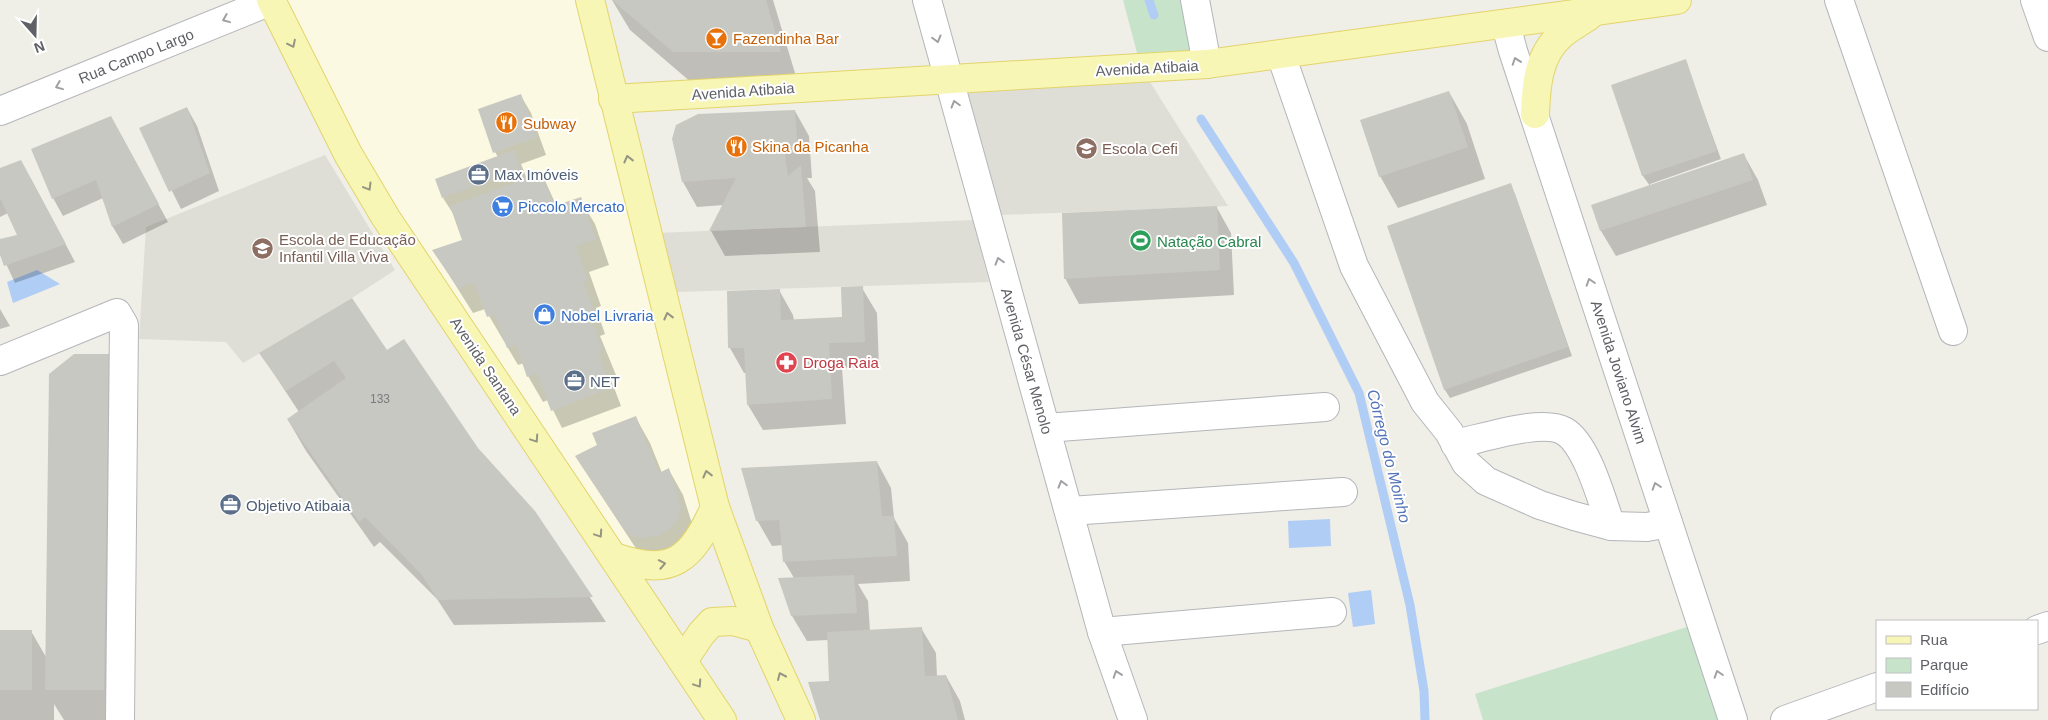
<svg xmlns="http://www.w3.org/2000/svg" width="2048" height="720" viewBox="0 0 2048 720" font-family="Helvetica,sans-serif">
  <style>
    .commercial { fill: #fbf9e1 }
    .education { fill: #dfded6 }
    .green { fill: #c7e4cb }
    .water { fill: #b0cdf6 }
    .shadow { fill: #0003 }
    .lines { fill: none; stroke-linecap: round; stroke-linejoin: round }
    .stream { stroke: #b0cdf6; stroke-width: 9 }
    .building { fill: #c8c8c2 }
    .minor-casing { stroke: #b4b6ba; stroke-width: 30 }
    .major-casing { stroke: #e3d46c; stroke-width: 30 }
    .minor { stroke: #fff; stroke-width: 28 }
    .major { stroke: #f7f6b5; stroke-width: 28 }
    .oneway { stroke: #9fa0a3 }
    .oneway2 { stroke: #949582 }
    .labels { text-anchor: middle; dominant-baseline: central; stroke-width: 4; stroke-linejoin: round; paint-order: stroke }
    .number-label { font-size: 12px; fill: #797b7d }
    .food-label { font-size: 15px; fill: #c56008; stroke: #fff; text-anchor: start }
    .street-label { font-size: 15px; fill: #5f6166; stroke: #fff }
    .education-label { font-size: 15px; fill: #785e54; stroke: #fff; text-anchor: start }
    .service-label { font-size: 15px; fill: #4e5e75; stroke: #fff; text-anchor: start }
    .shop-label { font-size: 15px; fill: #366cbe; stroke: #fff; text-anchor: start }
    .leisure-label { font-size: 15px; fill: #27864d; stroke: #fff; text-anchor: start }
    .health-label { font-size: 15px; fill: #be3a42; stroke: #fff; text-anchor: start }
    .water-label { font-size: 16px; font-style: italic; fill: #5475b8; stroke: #fff }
  </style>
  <rect width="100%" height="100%" fill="#efeee7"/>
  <path class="commercial" d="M271,0h315l121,505 -36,52 -54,-7 -227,-337z"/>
  <g class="education">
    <path d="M1150,82l78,124 -227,9 -37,-126z"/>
    <path d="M325,155l70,115 -43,28 -109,65 -17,-21 -87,-3 7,-112z"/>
    <path d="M973,220l16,62 -312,10 -20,-59z"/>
  </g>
  <g class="green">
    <path d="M1123,0h70l10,61 -63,3z"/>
    <path d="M1690,626l32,94h-239l-8,-26z"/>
  </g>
  <g class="water">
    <path d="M37,270l23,14 -47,19 -6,-21z"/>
    <path d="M1330,519l1,27 -42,2 -1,-27z"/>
    <path d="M1371,590l4,34 -22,3 -5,-34z"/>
  </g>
  <g class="shadow">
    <path d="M612,0h161l25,83h-106l-62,-53z"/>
    <path d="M1685,61l36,98 -71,25v2l94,-31 14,25 9,25 -151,51 -15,-25 -8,-25 57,-20 -7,-10 -30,-90z"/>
    <path d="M1449,92l18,32 18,55 -87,29 -18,-32z"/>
    <path d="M521,96l10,17 15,42 -25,9 6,15 15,-5 15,33 23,-8 15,25 14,41 -20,7 12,34 -5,2 9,26 -5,2 16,39 -6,2 11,29 -59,22 -14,-28 -5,2 -15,-26 -4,-13 -6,2 -33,-56 -12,4 -39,-62 29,-11 -9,-25 -11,-17 55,-41 -3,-5z"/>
    <path d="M187,108l10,18 22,65 -38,18 -40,-80z"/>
    <path d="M795,111l14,25 3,42h-5l8,13 5,61 -95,4 -14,-25 13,-26 -27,2 -14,-25z"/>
    <path d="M121,135l47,87 -45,22 -10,-17 -10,-29 -40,18 -10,-18z"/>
    <path d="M0,169l31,10 44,83 -60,21 -15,-32v-11l19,-4 -11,-23 -8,4z"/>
    <path d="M1510,185l5,9 57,162 -122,42 -5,-8 -56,-163z"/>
    <path d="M1217,208l14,25 3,62 -155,9 -14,-26z"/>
    <path d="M862,288l15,25 2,54 -37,1 4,56 -83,6 -15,-25 -1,-32h-3l-14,-25 49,-58 14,25 1,5 49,-2z"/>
    <path d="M0,309l10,17 -10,3z"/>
    <path d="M387,352l147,160 72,110 -152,3 -17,-26 -57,-57 -6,5 -68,-96 -18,-31 11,-8 -38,-58z"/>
    <path d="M109,356l23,40 -5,324h-63l-10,-16v16h-54v-89h31l15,26z"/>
    <path d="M636,418l14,25 12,30 7,-3 14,25 12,38 -9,21 -47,-1 -63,-96 23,-11z"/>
    <path d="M877,462l14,26 3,30 14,25 2,38 -52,3 10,17 2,30 51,-3 15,25 1,24 9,-1 14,25 5,19h-143l9,-37 -3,-43 -21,1 -15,-25 2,-38 -10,-17 -1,-16 -11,1 -15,-26z"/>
  </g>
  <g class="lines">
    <g class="stream">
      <path d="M1149,0l5,15"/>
      <path d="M1201,119l93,144 65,130 51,212 14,86 1,29"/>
    </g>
  </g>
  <g class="building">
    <path d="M612,0h154l15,52h-108z"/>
    <path d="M1686,59l31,92 -75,25 -31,-91z"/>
    <path d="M1449,91l19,56 -89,30 -19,-57z"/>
    <path d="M521,94l16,43 -44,16 -15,-44z"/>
    <path d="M187,107l23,66 -41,19 -30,-64z"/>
    <path d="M795,110l3,43h-13l3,23 13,-11 5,62 -97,4 27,-53 -54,4 -10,-43 4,-14 22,-11z"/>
    <path d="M111,116l48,88 -47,23 -16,-47 -44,19 -21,-50z"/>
    <path d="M514,150l7,19 -79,29 -7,-19z"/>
    <path d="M1744,153l9,27 -153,51 -9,-26z"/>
    <path d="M21,160l45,84 -62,22 -4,-11v-16l17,-4 -17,-37v-30z"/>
    <path d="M542,173l12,33 27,-9 15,43 -20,6 12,35 -5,1 13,34 -5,2 12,32 -5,1 13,37 -60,23 -14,-38 -10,4 -11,-32 -9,3 -12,-34 -8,3 -13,-34 -16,5 -26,-38 30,-10 -12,-34z"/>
    <path d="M1511,183l57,164 -124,43 -57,-164z"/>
    <path d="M1217,206l3,64 -156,9 -2,-66z"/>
    <path d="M863,286l2,56 -36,1 3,56 -85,6 -3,-57h-16l-1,-57 53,-2 1,31 61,-3 -1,-30z"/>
    <path d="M352,298l35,52 17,-11 74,109 57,63 58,86 -155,3 -17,-26 -56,-57 -6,5 -72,-103 59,-41 -12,-17 -48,30 -27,-38z"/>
    <path d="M74,354h35l-5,336h-59l4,-316z"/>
    <path d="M636,416l23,57 10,-5 12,39 -3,12 -7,10 -13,7 -14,2 -13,-2 -8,-8 -48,-72 22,-11 -5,-12z"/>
    <path d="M877,461l5,55h12l3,40 -114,6 -4,-42 -23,1 -15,-53z"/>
    <path d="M854,575l3,38 -66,3 -13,-38z"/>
    <path d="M922,627l3,49 21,-1 12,45h-138l-12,-38 21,-1 -2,-49z"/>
    <rect x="0" y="630" width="32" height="60"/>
  </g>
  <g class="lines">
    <defs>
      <g id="minor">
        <path d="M927,0l175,632 31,88"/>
        <path d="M1195,0l12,64"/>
        <path d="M1839,0l114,331"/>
        <path d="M2035,0l13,37"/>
        <path d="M1506,25l7,26 220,669"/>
        <path d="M1281,55l73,211 71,136 24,30 17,31 20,18 54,24 34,11 37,10 36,1 21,-4"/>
        <path d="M0,111l271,-110"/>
        <path d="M0,361l117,-48 7,12 -4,395"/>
        <path d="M1046,428l279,-21"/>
        <path d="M1455,444c26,-5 87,-26 109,-13 23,13 38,70 47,95"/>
        <path d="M1070,511l273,-19"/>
        <path d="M2037,630l11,-4"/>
        <path d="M1102,632l230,-20"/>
        <path d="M1785,720l92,-33"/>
      </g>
      <g id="major">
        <path d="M271,0l77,154 38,64 336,502"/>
        <path d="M590,0l125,507 44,121 42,92"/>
        <path d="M613,99l594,-35 470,-64"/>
        <path d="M1535,114c1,-28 3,-59 26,-79 9,-8 20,-13 29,-20"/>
        <path d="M614,557c59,21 78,2 101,-50"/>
        <path d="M683,661l18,-27 11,-12 21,-1 26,7"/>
      </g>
    </defs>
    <use href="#minor" class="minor-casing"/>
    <use href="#major" class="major-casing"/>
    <use href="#minor" class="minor"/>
    <use href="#major" class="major"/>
  </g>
  <defs><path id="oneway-chevron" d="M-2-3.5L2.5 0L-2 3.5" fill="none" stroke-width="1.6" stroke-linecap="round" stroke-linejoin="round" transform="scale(1.25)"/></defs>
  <g class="oneway">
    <use href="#oneway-chevron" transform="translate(226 19) rotate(158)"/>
    <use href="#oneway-chevron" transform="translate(937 39) rotate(75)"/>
    <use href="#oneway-chevron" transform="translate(1516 61) rotate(-109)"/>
    <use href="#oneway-chevron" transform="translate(59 86) rotate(158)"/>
    <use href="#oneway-chevron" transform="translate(955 104) rotate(-106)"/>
    <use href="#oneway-chevron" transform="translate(999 261) rotate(-106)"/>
    <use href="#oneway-chevron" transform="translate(1590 282) rotate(-108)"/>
    <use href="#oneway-chevron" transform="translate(1062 484) rotate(-106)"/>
    <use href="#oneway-chevron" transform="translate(1656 486) rotate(-108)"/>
    <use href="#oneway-chevron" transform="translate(1117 674) rotate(-109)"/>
    <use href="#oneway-chevron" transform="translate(1718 674) rotate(-108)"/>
  </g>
  <g class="oneway2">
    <use href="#oneway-chevron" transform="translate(292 44) rotate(64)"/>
    <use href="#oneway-chevron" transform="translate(628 159) rotate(-104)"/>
    <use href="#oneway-chevron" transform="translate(368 187) rotate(59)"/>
    <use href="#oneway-chevron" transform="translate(668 316) rotate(-104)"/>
    <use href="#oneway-chevron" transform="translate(535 439) rotate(56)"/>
    <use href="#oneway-chevron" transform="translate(707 474) rotate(-104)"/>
    <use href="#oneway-chevron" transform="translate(599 534) rotate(56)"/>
    <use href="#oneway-chevron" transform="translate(662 564) rotate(-11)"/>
    <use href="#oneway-chevron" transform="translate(781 676) rotate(-114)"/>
    <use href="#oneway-chevron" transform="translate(698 684) rotate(56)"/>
  </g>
  <defs>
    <symbol id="bar-disc" viewBox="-11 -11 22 22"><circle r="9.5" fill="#e8710a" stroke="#fff"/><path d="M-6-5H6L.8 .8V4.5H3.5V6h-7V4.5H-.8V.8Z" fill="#fff"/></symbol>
    <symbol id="restaurant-disc" viewBox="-11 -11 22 22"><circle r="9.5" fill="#e8710a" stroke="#fff"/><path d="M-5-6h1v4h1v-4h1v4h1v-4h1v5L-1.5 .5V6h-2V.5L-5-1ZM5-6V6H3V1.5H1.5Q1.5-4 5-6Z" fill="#fff"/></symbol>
    <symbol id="school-disc" viewBox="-11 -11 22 22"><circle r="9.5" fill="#8d6e63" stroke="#fff"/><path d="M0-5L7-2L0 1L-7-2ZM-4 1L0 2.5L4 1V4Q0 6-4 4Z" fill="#fff"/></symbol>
    <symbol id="office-disc" viewBox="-11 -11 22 22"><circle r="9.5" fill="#5c6f8a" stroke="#fff"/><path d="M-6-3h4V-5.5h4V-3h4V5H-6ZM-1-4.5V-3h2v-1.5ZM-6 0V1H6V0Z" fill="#fff"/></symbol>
    <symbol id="supermarket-disc" viewBox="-11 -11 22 22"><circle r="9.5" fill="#3f7fe0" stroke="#fff"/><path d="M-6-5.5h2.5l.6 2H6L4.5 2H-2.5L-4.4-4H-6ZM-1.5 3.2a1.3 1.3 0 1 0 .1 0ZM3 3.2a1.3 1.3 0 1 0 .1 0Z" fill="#fff"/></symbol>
    <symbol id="stadium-disc" viewBox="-11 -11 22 22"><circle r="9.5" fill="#2e9e5b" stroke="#fff"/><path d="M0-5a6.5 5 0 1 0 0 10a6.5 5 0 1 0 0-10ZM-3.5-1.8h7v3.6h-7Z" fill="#fff"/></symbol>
    <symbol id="shop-disc" viewBox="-11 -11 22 22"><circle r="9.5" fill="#3f7fe0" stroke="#fff"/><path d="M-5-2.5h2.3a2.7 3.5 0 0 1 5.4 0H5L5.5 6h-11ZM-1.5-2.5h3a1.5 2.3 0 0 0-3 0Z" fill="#fff"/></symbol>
    <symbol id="pharmacy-disc" viewBox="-11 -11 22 22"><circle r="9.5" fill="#e0444e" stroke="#fff"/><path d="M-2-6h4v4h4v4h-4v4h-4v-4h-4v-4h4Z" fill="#fff"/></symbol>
  </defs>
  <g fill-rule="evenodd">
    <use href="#bar-disc" x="704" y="26" width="25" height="25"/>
    <use href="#restaurant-disc" x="494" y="110" width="25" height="25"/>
    <use href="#restaurant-disc" x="724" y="134" width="25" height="25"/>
    <use href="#school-disc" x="1074" y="136" width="25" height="25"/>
    <use href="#office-disc" x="466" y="162" width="25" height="25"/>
    <use href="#supermarket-disc" x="490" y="194" width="25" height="25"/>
    <use href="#stadium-disc" x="1128" y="228" width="25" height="25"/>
    <use href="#school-disc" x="250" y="236" width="25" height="25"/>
    <use href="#shop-disc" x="532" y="302" width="25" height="25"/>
    <use href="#pharmacy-disc" x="774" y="350" width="25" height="25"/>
    <use href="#office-disc" x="562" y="368" width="25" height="25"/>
    <use href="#office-disc" x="218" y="492" width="25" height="25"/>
  </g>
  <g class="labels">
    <g class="number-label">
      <text x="380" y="399">133</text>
    </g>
    <g class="food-label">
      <text x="733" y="38">Fazendinha Bar</text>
      <text x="523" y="123">Subway</text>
      <text x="752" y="146">Skina da Picanha</text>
    </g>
    <g class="street-label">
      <text transform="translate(136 56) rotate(-22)">Rua Campo Largo</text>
      <text transform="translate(1147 68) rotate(-3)">Avenida Atibaia</text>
      <text transform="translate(743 91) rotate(-4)">Avenida Atibaia</text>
      <text transform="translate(1027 361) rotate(74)">Avenida César Menolo</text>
      <text transform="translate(486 366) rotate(56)">Avenida Santana</text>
      <text transform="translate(1619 372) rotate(72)">Avenida Joviano Alvim</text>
    </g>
    <g class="education-label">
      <text x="1102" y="148">Escola Cefi</text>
      <text x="279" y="239">Escola de Educação<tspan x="279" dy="17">Infantil Villa Viva</tspan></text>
    </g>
    <g class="service-label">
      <text x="494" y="174">Max Imóveis</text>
      <text x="590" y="381">NET</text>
      <text x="246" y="505">Objetivo Atibaia</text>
    </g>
    <g class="shop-label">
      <text x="518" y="206">Piccolo Mercato</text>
      <text x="561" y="315">Nobel Livraria</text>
    </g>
    <g class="leisure-label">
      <text x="1157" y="241">Natação Cabral</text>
    </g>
    <g class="health-label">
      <text x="803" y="362">Droga Raia</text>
    </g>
    <g class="water-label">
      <text transform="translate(1389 456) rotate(76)">Córrego do Moinho</text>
    </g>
  </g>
  <rect x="1876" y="620" width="162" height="90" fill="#ffffff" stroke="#bfc0c2"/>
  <rect x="1886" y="636" width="25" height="8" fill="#f7f6b5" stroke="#bfc0c2"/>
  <text x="1920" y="645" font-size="15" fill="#5f6166">Rua</text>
  <rect x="1886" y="658" width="25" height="15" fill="#c7e4cb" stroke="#bfc0c2"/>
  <text x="1920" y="670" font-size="15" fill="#5f6166">Parque</text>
  <rect x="1886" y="682" width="25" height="15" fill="#c8c8c2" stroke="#bfc0c2"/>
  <text x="1920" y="695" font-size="15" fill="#5f6166">Edifício</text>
  <g transform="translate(35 35) rotate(160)" stroke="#ffffff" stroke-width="4" paint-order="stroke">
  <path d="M0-4L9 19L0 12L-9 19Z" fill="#5f6166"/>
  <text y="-8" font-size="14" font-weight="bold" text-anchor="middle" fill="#5f6166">N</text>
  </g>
</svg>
